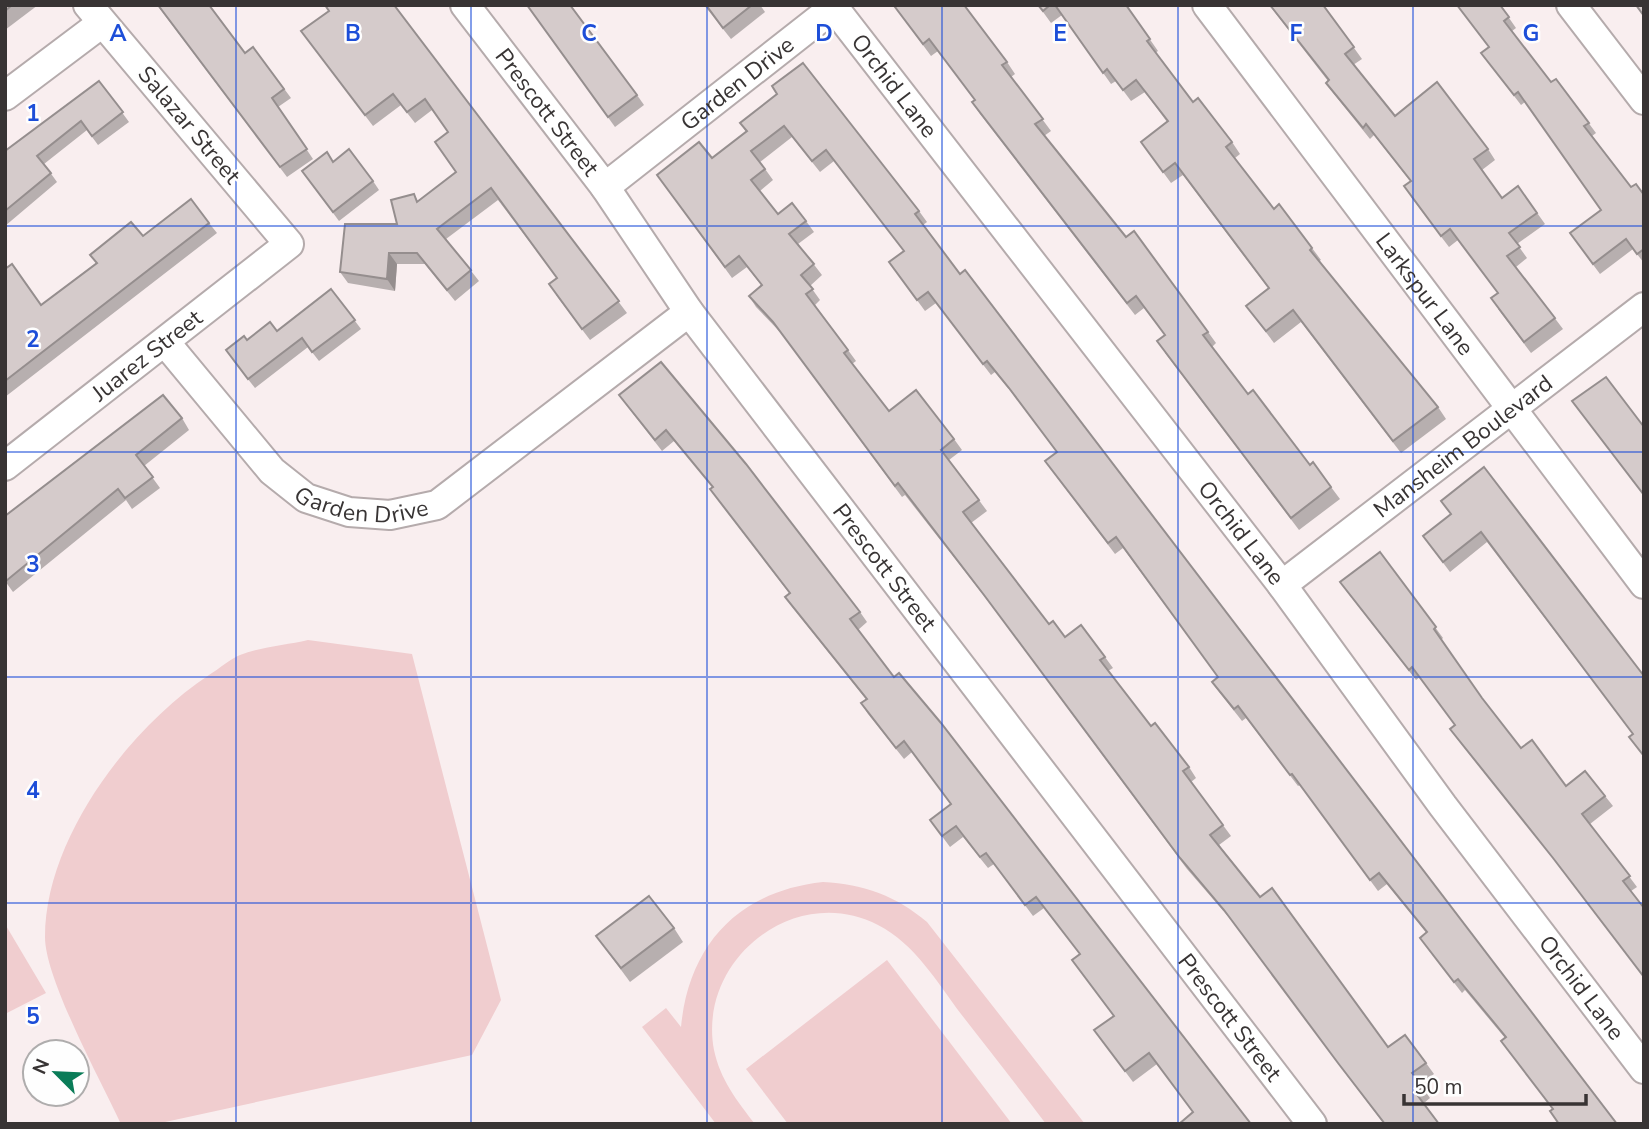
<svg xmlns="http://www.w3.org/2000/svg" width="1649" height="1129" viewBox="0 0 1649 1129" font-family="'Nunito Sans',sans-serif">
  <style>
    .green { fill: #f0cdcf }
    .lines { fill: none; stroke-linecap: round; stroke-linejoin: round }
    .minor-casing { stroke: #b5abac; stroke-width: 32 }
    .minor { stroke: #fff; stroke-width: 28 }
    .wall { fill: #b7afaf }
    .shaded-wall { fill: #958e8e }
    .building { fill: #d5cbcb; stroke: #958e8e; stroke-width: 2 }
    .grid { fill: none; stroke: #1d4ed8; stroke-width: 2; stroke-opacity: 0.55 }
    .labels { text-anchor: middle; dominant-baseline: central; stroke-width: 5; stroke-linejoin: round; paint-order: stroke }
    .street-label { font-size: 23px; fill: #383434; stroke: #fefefe }
    .grid-label { font-size: 23px; text-anchor: middle; font-weight: bold; fill: #1d4ed8; stroke: #fefefe; stroke-width: 5; stroke-linejoin: round; paint-order: stroke }
  </style>
  <rect width="100%" height="100%" fill="#f9eeef"/>
  <g class="green">
    <path d="M308,640l104,14 89,346 -29,55 -316,69h-35c-20,-43 -76,-145 -76,-187 0,-99 85,-210 164,-262 10,-6 21,-16 31,-20 21,-8 47,-10 68,-15z"/>
    <path d="M823,882c41,2 73,14 104,40l158,202h-39c-28,-37 -56,-73 -85,-110 -24,-32 -46,-70 -83,-89 -83,-43 -181,35 -164,125 6,29 23,51 41,74h-39l-74,-97 24,-19 15,19c8,-84 59,-136 142,-145z"/>
    <path d="M5,924l41,69 -41,21z"/>
    <path d="M887,960l125,164h-224l-42,-55z"/>
  </g>
  <g class="lines">
    <defs>
      <g id="minor">
        <path id="s1" d="M465,5l140,182 84,125 623,812"/>
        <path id="s2" d="M832,5l450,580 161,221 201,263"/>
        <path id="s3" d="M1207,5l437,579"/>
        <path d="M1571,5l73,95"/>
        <path d="M5,96l97,-73"/>
        <path id="s4" d="M605,187l232,-182"/>
        <path id="s5" d="M165,342l107,129 34,27 43,14 41,3 47,-10 252,-193"/>
        <path id="s6" d="M5,466l284,-222 -201,-239"/>
        <path id="s7" d="M1282,585l362,-278"/>
      </g>
    </defs>
    <use href="#minor" class="minor-casing"/>
    <use href="#minor" class="minor"/>
  </g>
  <g class="wall">
    <path d="M5,5h33l-33,25z"/>
    <path d="M157,5l88,48 8,-6 38,51 -13,9 35,52 -26,18z"/>
    <path d="M324,5h70l233,308 -37,27 -34,-45 1,-17 -59,-78 -52,39 33,42 -24,20 -30,-37h-28l-2,27 -47,-8 -8,-11 57,-48 17,-30 4,7 38,-29 -8,-40 -16,-22 -17,13 -14,-18 -28,21 -64,-84 20,-31z"/>
    <path d="M527,5l110,90 7,10 -29,22z"/>
    <path d="M704,5h56l5,7 -34,27z"/>
    <path d="M1038,5h88l32,46 -3,2 38,49 39,40 8,12 -5,4 39,51 38,39 9,12 -2,1 119,146 8,12 -45,34 -100,-131 -27,21 -28,-37 22,-18 -85,-113 -12,8 -30,-41 26,-20 -22,-30 -14,9 -15,-20 -5,3 -49,-69 -11,8z"/>
    <path d="M1269,5h54l39,54 -9,6 42,51 93,33 7,11 -13,10 20,28 16,-12 27,38 -28,20 10,14 -11,9 47,62 -32,24 -33,-44v-16l-40,-53 -9,7 -38,-50 -1,-16 -36,-46 -4,4 -36,-45 -8,-11 2,-2z"/>
    <path d="M1500,5l16,23 -4,3 39,51 5,-3 40,54 -4,3 39,51 13,8v68l-11,-14 -33,25 -23,-31 24,-33 -76,-108 -4,3 -40,-52 7,-5z"/>
    <path d="M895,7l112,55 8,12 -4,3 40,54 -7,5 82,101 82,95 8,11 -4,4 36,47 62,71 21,22 9,12 -41,31 -134,-177v-18l-21,-27 -9,7 -155,-201 -8,-12 3,-2 -37,-49 -7,5z"/>
    <path d="M99,81l30,41 -31,23 -11,-15 -43,34 13,18 -52,44v-75z"/>
    <path d="M777,94l142,117 8,11 -4,3 37,49 657,850 -65,-15 -47,-71 -40,-48 -3,3 -34,-44 -8,-11 7,-5 -40,-49 -9,7 -78,-106 -2,1 -52,-68 -4,3 -22,-28 -8,-11 6,-5 -95,-129 -8,6 -62,-82 4,-20 -40,-53 -22,-27 -4,3 -55,-72 -11,8 -28,-38 7,-22 -70,-90 -14,11 -28,-35 -32,25 13,18 -13,11 18,23 28,7 8,11 -16,12 24,31 -12,11 10,14 -5,5 41,56 -4,3 37,47 65,28 8,11 -13,10 38,51 -16,12 78,101 16,13 40,20 8,11 -5,3 43,55 38,41 7,11 -5,4 40,54 -12,9 41,52 128,150 38,16 8,11 -14,10 10,14 -6,5 15,21h-55l-38,-50 -114,-153 -45,-52 -195,-263 -87,-111 -3,2 -121,-164 -25,-26 -7,-11 12,-11 -14,-18 -15,11 -75,-103 55,-17 34,-26 -6,-9z"/>
    <path d="M333,162l40,19 6,9 -40,31 -37,-50z"/>
    <path d="M209,223l8,10 -212,164v-128l36,36 55,-42 -6,-8 53,-19z"/>
    <path d="M331,289l30,40 -42,32 -11,-14 -53,41 -23,-29 15,-19 30,-9z"/>
    <path d="M661,362l199,250 7,10 -9,8 335,482 -36,-48 -24,18 -39,-52 19,-14 -33,-62 -36,-46 -11,8 -39,-52 -6,4 -25,-31 -13,10 -20,-27 21,-16 -39,-52 -8,7 -36,-45 -7,-11 5,-4 -73,-91 -8,-11 4,-4 -71,-93 -8,-11 3,-2 -39,-46 -12,10 -35,-45 -8,-11z"/>
    <path d="M182,418l7,12 -45,36 16,22 -28,21 -6,-9 -113,92 -8,-11v-65z"/>
    <path d="M1484,467l149,267 -146,-192 -37,30 -27,-36 28,-22 -10,-13z"/>
    <path d="M1380,552l63,86 -2,2 41,59 39,49 45,38 39,10 8,10 -23,18 47,63 -6,4 -70,-23 -103,-128 -8,-11 5,-4 -35,-48 -4,3 -68,-87 -8,-11z"/>
    <path d="M674,928l9,14 -53,40 -34,-46z"/>
  </g>
  <path class="shaded-wall" d="M389,253l8,11 -2,27 -8,-12z"/>
  <g class="building">
    <path d="M5,5h7l-7,6z"/>
    <path d="M158,5h51l36,48 8,-6 31,42 -12,9 35,51 -27,18z"/>
    <path d="M325,5h69l225,296 -37,28 -33,-45 8,-6 -66,-90 -54,41 34,41 -24,20 -30,-37h-28l-2,26 -47,-7 5,-48h52l-6,-24 23,-6 3,8 39,-30 -21,-30 13,-10 -23,-33 -18,13 -14,-18 -28,21 -64,-84 28,-20z"/>
    <path d="M527,5h43l67,90 -29,22z"/>
    <path d="M706,5h46l-29,23z"/>
    <path d="M898,5h66l43,57 -5,3 41,54 -8,5 91,113 8,-6 74,101 -5,3 45,59 5,-4 57,75 3,-3 18,25 -40,31 -134,-177 8,-6 -29,-39 -9,7 -155,-201 3,-2 -46,-61 -6,5 -28,-37z"/>
    <path d="M1038,5h12l-7,6z"/>
    <path d="M1055,5h71l24,34 -3,2 46,61 5,-4 34,44 -6,5 48,62 5,-5 33,44 -2,2 128,157 -45,34 -100,-131 -27,21 -20,-25 23,-18 -94,-125 -12,9 -22,-30 27,-21 -32,-41 -13,10 -16,-21 -4,4z"/>
    <path d="M1270,5h53l31,42 -9,7 50,62 42,-34 51,67 -14,10 28,39 16,-12 19,27 -28,20 11,14 -13,9 48,62 -31,24 -33,-44 7,-5 -48,-64 -9,7 -37,-50 7,-5 -45,-57 -3,4 -37,-45 3,-3z"/>
    <path d="M1457,5h43l9,12 -5,4 47,61 5,-3 33,44 -5,3 47,61 5,-3 8,11v54l-7,5 -11,-15 -33,25 -23,-31 31,-23 -83,-118 -4,3 -33,-42 8,-6z"/>
    <path d="M1636,5h8v11z"/>
    <path d="M803,63l116,148 -4,3 45,60 5,-4 652,854h-58l-9,-13 3,-2 -52,-68 5,-4 -48,-58 -4,3 -34,-44 7,-6 -48,-59 -9,7 -78,-106 -2,1 -52,-69 -4,3 -22,-27 6,-5 -102,-140 -8,6 -63,-82 12,-9 -48,-64 -22,-27 -4,3 -55,-72 -11,8 -28,-38 15,-11 -78,-101 -14,11 -28,-35 -33,25 14,18 -14,11 27,34 14,-11 14,18 -17,13 25,30 -13,11 12,14 -7,5 42,56 -4,3 45,58 27,-21 38,49 -13,11 38,50 -16,12 86,112 4,-3 12,16 16,-12 24,32 -5,3 51,66 4,-3 34,44 -6,4 40,54 -13,10 50,62 12,-9 116,159 17,-12 21,28 -14,10 11,14 -8,5 24,32h-54l-47,-61 -114,-153 -44,-52 -196,-263 -86,-112 -3,3 -122,-164 -24,-26 13,-11 -23,-29 -14,11 -68,-92 42,-33 13,16 35,-27 -7,-8 37,-29 -5,-8z"/>
    <path d="M99,81l24,31 -31,24 -11,-15 -44,35 14,17 -46,38v-60z"/>
    <path d="M349,149l24,32 -40,31 -31,-41 25,-19 6,10z"/>
    <path d="M191,199l18,24 -204,158v-112l7,-5 29,41 56,-42 -7,-8 41,-33 12,14z"/>
    <path d="M331,289l24,31 -43,32 -10,-14 -54,41 -22,-29 18,-14 3,4 23,-18 7,9z"/>
    <path d="M661,362l85,102 114,148 -10,7 44,58 5,-4 42,50 310,401h-72l14,-12 -44,-59 -24,18 -31,-41 20,-14 -42,-56 8,-6 -44,-57 -11,8 -39,-52 -6,4 -24,-31 -14,10 -12,-16 21,-16 -47,-63 -8,7 -35,-45 6,-4 -82,-102 5,-4 -80,-104 3,-2 -47,-57 -11,10 -36,-45z"/>
    <path d="M1606,377l38,50v68l-72,-94z"/>
    <path d="M163,395l19,23 -46,37 17,22 -28,21 -7,-9 -112,92 -1,-65z"/>
    <path d="M1484,467l160,209v80l-15,-19 4,-3 -152,-202 -38,30 -20,-26 28,-22 -10,-13z"/>
    <path d="M1380,552l56,75 -2,2 48,69 39,50 11,-8 34,46 19,-15 20,25 -23,18 48,62 -7,5 21,27v69l-91,-119 -103,-129 5,-4 -43,-58 -3,3 -69,-88z"/>
    <path d="M649,896l25,32 -53,40 -25,-32z"/>
  </g>
  <path class="grid" d="M236,5v1119M471,5v1119M707,5v1119M942,5v1119M1178,5v1119M1413,5v1119M5,226h1639M5,452h1639M5,677h1639M5,903h1639"/>
  <g class="labels">
    <g class="street-label">
      <text stroke="none"><textPath href="#s4" startOffset="168">Garden Drive</textPath></text>
      <text stroke="none"><textPath href="#s2" startOffset="102">Orchid Lane</textPath></text>
      <text stroke="none"><textPath href="#s1" startOffset="135">Prescott Street</textPath></text>
      <text transform="translate(189 125) rotate(50)">Salazar Street</text>
      <text stroke="none"><textPath href="#s3" startOffset="362">Larkspur Lane</textPath></text>
      <text stroke="none"><textPath href="#s6" startOffset="180">Juarez Street</textPath></text>
      <text stroke="none"><textPath href="#s7" startOffset="228">Mansheim Boulevard</textPath></text>
      <text stroke="none"><textPath href="#s5" startOffset="268">Garden Drive</textPath></text>
      <text stroke="none"><textPath href="#s2" startOffset="668">Orchid Lane</textPath></text>
      <text stroke="none"><textPath href="#s1" startOffset="702">Prescott Street</textPath></text>
      <text stroke="none"><textPath href="#s2" startOffset="1236">Orchid Lane</textPath></text>
      <text stroke="none"><textPath href="#s1" startOffset="1269">Prescott Street</textPath></text>
    </g>
  </g>
  <g class="grid-label">
    <text x="118" y="41">A</text>
    <text x="353" y="41">B</text>
    <text x="589" y="41">C</text>
    <text x="824" y="41">D</text>
    <text x="1060" y="41">E</text>
    <text x="1296" y="41">F</text>
    <text x="1531" y="41">G</text>
    <text x="33" y="121">1</text>
    <text x="33" y="347">2</text>
    <text x="33" y="572">3</text>
    <text x="33" y="798">4</text>
    <text x="33" y="1024">5</text>
  </g>
  <rect width="1649" height="1129" fill="none" stroke="#383434" stroke-width="14"/>
  <g transform="translate(56 1073) rotate(294)"><circle r="33" fill="#fefefe" stroke="#afadad" stroke-width="2"/>
  <path d="M0-5L12 26L0 18L-12 26Z" fill="#0a7c58"/>
  <text y="-10" font-size="19" font-weight="bold" text-anchor="middle" fill="#383434">N</text>
  </g>
  <path d="M1404 1094v10h182v-10" fill="none" stroke="#383434" stroke-width="3.5"/>
  <text x="1414" y="1094" font-size="21" fill="#383434" stroke="#fefefe" stroke-width="5" paint-order="stroke">50 m</text>
</svg>
